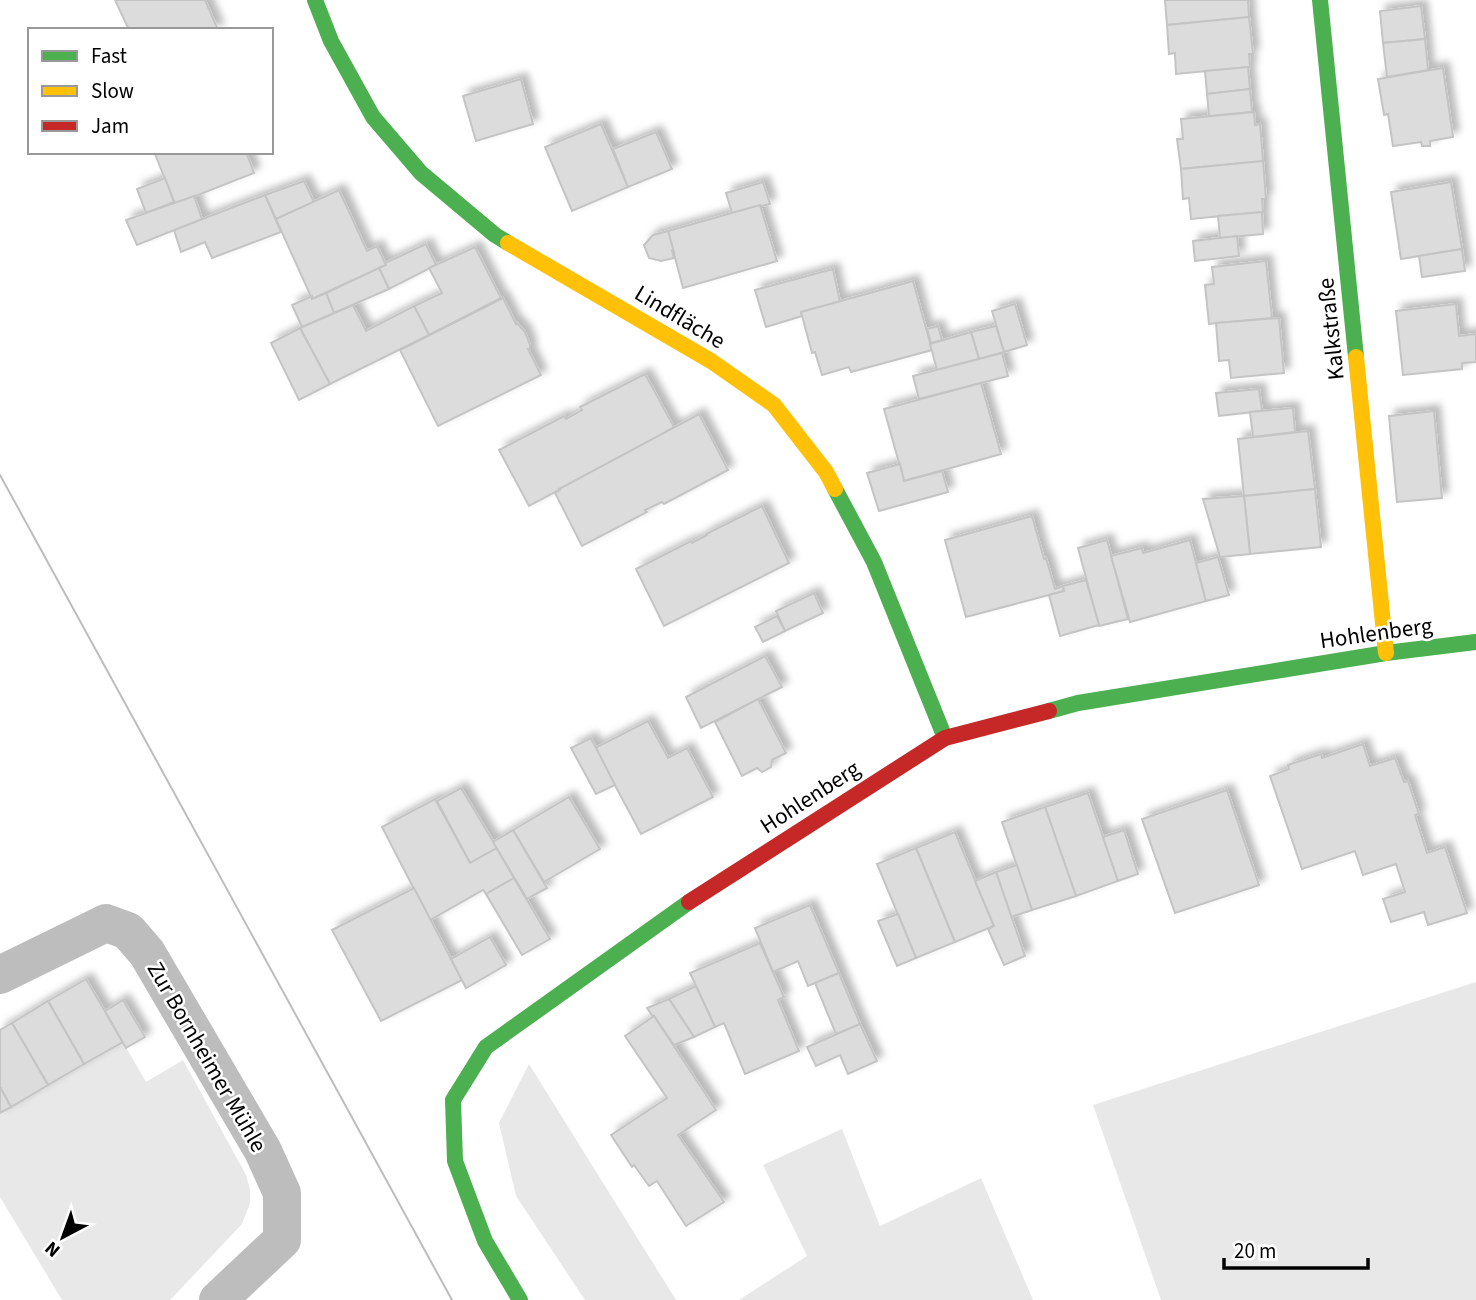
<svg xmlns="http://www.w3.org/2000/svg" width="1476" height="1300" viewBox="0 0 1476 1300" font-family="'Source Sans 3',sans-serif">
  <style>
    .green { fill: #e8e8e8 }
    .building { fill: #dcdcdc; stroke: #c4c4c4; stroke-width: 2; filter: url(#shadow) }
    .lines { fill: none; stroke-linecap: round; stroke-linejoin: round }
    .street { stroke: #bdbdbd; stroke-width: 38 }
    .fast { stroke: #4caf50; stroke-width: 16 }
    .slow { stroke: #ffc107; stroke-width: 16 }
    .jam { stroke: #c62828; stroke-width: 16 }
    .tram { stroke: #bdbdbd; stroke-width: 2 }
    .labels { text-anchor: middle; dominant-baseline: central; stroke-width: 5; stroke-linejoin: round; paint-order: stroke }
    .street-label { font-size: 23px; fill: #000; stroke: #fff }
  </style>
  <defs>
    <filter id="shadow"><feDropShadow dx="6" dy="-6" stdDeviation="3.5" flood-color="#0004"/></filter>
  </defs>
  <rect width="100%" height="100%" fill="#fff"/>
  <g class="green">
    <path d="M1476,982v318h-315l-68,-195z"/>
    <path d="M123,1042l23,40 37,-22 63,115 4,15v13l-8,21 -72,76h-108l-62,-103v-84z"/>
    <path d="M529,1064l147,236h-91l-69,-104 -17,-73z"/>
    <path d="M842,1129l38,97 101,-48 52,122h-294l68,-44 -44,-91z"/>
  </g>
  <g class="building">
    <path d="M115,0h90l13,30h-89z"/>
    <path d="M1165,0h83l1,17 -82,8z"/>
    <path d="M1421,6l4,33 -42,4 -3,-32z"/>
    <path d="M1249,17l4,37h-4l1,13 -74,7 -1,-21 -6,1 -2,-29z"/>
    <path d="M1425,39l3,31 -41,7 -4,-34z"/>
    <path d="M1248,67l2,22 -43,5 -2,-23z"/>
    <path d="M1443,68l10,69 -23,4v5h-8l-1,-4 -28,4 -5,-32 -4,1 -6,-36z"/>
    <path d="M521,79l12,45 -57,17 -13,-45z"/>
    <path d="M1250,89l2,23 -43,4 -2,-22z"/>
    <path d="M1254,112l1,13 5,-1 3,37 -82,8 -4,-30h6l-2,-20z"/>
    <path d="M601,124l27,63 -56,24 -27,-64z"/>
    <path d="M656,132l16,37 -44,18 -15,-38z"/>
    <path d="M159,152h87l8,21 -79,31 -20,-50z"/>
    <path d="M1263,161l3,38h-4l1,13 -72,7 -2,-21 -6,1 -2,-30z"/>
    <path d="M165,178l9,24 -28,11 -9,-24z"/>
    <path d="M304,181l10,21 -38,17 -11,-24z"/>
    <path d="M763,182l7,22 -38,9 -6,-20z"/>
    <path d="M1451,182l11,67 -61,10 -10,-67z"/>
    <path d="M339,190l28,61 10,-5 9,19 -74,34 -36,-80z"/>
    <path d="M265,195l16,37 -69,26 -7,-16 -24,10 -7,-22z"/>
    <path d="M194,196l8,23 -65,26 -11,-25z"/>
    <path d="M760,205l17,56 -94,27 -15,-57z"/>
    <path d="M1262,212l1,22 -43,4 -2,-22z"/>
    <path d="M668,231l6,21 -2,-1 2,7 -13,3 -12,-3 -5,-13 9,-10z"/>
    <path d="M1237,236l2,20 -44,5 -2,-20z"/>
    <path d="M426,244l10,21 -47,24 -10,-21 7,-3 -1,-2z"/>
    <path d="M475,247l26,51 -72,37 -15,-29 28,-13 -13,-25z"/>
    <path d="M1462,249l3,22 -43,6 -3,-21z"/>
    <path d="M1266,261l6,57 -63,6 -4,-39 9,-1 -2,-17z"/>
    <path d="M379,268l10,21 -55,24 -8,-20z"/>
    <path d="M833,269l7,33 -39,10 1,4 -36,11 -11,-37z"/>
    <path d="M913,281l19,69 -81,22 -2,-5 -27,8 -7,-23 -3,1 -11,-41z"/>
    <path d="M326,293l8,20 -32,14 -10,-22 20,-9v3z"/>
    <path d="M503,298l13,26 1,-1 8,9 5,13v4h-2l13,26 -103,51 -38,-76z"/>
    <path d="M1015,304l12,41 -23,7 -12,-41z"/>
    <path d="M1456,304l3,32 17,-2v28l-14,1v6l-59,6 -7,-64z"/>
    <path d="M353,305l13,26 48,-25 15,29 -99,49 -30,-56z"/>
    <path d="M1279,318l5,55 -53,5 -2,-18 -10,1 -3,-38z"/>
    <path d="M938,326l4,14 -11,3 -4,-14z"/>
    <path d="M996,326l8,26 -25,7 -8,-27z"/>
    <path d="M300,328l30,56 -31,16 -28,-57z"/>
    <path d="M971,332l8,27 -42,11 -7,-26z"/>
    <path d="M1002,353l6,23 -89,23 -6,-23z"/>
    <path d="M645,374l29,53 -7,4 1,1 -139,74 -30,-56 65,-34 2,3 16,-9 -2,-3z"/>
    <path d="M981,383l20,71 -97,27 -20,-72z"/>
    <path d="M1259,389l3,22 -43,5 -3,-23z"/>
    <path d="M1293,408l2,24 -42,5 -3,-25z"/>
    <path d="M1434,411l8,87 -45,4 -8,-86z"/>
    <path d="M699,414l29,56 -64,34 -2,-2 -17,8 2,2 -65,34 -27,-53 5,-3 -1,-1z"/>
    <path d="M1308,431l7,58 -71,7 -6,-57z"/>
    <path d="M900,464l4,17 38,-10 6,21 -69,19 -12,-38z"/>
    <path d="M1315,489l6,58 -71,7 -6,-58z"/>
    <path d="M1244,496l6,58 -30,3 -17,-58z"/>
    <path d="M762,506l27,57 -125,63 -28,-57 55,-28 1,2 15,-8 -1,-1z"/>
    <path d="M1032,516l12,43 2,-1 9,31 8,-3 1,5 -98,26 -21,-77z"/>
    <path d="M1107,540l21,79 -29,7 -21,-78z"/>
    <path d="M1190,540l16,61 -76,21 -19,-66 31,-8 1,5z"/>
    <path d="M1218,557l11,38 -23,6 -10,-38z"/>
    <path d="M1086,580l13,45 -39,11 -11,-41 15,-4 -1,-5z"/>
    <path d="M814,593l9,20 -38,18 -9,-20z"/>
    <path d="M777,616l8,15 -22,11 -8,-15z"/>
    <path d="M765,656l17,31 -81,41 -15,-31z"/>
    <path d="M758,699l28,54 -14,7 -1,7 -9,5 -5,-4 -15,8 -27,-54z"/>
    <path d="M648,721l20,37 19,-10 26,49 -72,37 -46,-86z"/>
    <path d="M591,738l24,47 -19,9 -25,-46z"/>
    <path d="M1363,744l7,22 25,-8 9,24 4,-1 11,33 -4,1 12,38 18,-6 22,66 -39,12 -4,-13 -33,10 -8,-23 22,-7 -9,-28 -33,11 -8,-24 -53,18 -32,-93 19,-7 -1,-4 33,-11 1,4z"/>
    <path d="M461,788l36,60 -27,15 -33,-62z"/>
    <path d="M1227,790l32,95 -84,28 -33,-94z"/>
    <path d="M1088,793l30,88 -42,15 -31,-89z"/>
    <path d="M569,797l31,52 -56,33 -31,-52z"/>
    <path d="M435,799l35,64 27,-15 17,30 -28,16 -3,-4 -53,30 -48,-93z"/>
    <path d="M1045,807l31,89 -44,14 -30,-88z"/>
    <path d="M513,830l34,58 -20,11 -34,-57z"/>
    <path d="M1124,830l14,44 -20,7 -15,-44z"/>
    <path d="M955,832l39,94 -39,16 -39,-94z"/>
    <path d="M916,848l39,94 -39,16 -39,-94z"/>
    <path d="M1017,865l15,45 -21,7 -15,-45z"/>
    <path d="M996,872l29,84 -21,9 -16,-36 6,-3 -19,-45z"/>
    <path d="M514,878l36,61 -28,16 -36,-61z"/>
    <path d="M414,888l48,92 -81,41 -49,-91z"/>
    <path d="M810,905l29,68 -31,13 -10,-25 -25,11 -18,-44z"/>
    <path d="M898,914l18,44 -19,8 -19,-45z"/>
    <path d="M490,937l16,28 -40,23 -15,-29z"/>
    <path d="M760,943l24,54 -6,3 21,51 -54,23 -21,-51 -9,4 -25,-54z"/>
    <path d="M839,973l21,51 -24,10 -21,-51z"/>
    <path d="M86,979l37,63 -39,22 -36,-63z"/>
    <path d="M696,986l19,41 -21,10 -25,-38z"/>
    <path d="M669,999l25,38 -20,8 -20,-29 -1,1 -6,-9z"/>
    <path d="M123,1000l22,37 -19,11 -21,-37z"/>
    <path d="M48,1001l36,63 -36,21 -36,-62z"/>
    <path d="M654,1016l62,94 -38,25 46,67 -38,24 -29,-45 -8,5 -15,-21 -2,2 -21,-32 56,-37 -42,-62z"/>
    <path d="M12,1023l36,62 -37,22 -11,-20v-57z"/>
    <path d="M860,1024l17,37 -29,13 -8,-19 -24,11 -9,-19z"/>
    <path d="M0,1087l11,20 -11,6z"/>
  </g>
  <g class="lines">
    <path class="street" d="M0,975l106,-52 22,8 19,22 116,198 19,42v47l-64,60"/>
    <g class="fast">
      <path d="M315,0l16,41 42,76 48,56 74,62 13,8"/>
      <path d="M1320,0l36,357"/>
      <path d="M835,489l39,73 71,176"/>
      <path d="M1049,711l29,-8 308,-50 90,-11"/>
      <path d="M520,1300l-35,-59 -30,-80 -2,-61 33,-53 203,-145"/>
    </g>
    <g class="slow">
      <path d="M508,243l203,118 63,44 52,67 9,17"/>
      <path d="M1356,357l30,296"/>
    </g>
    <path class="jam" d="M689,902l256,-164 104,-27"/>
    <path class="tram" d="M0,475l452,825"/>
  </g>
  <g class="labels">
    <g class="street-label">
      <text transform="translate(680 317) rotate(31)">Lindfläche</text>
      <text transform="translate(1331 329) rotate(-96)">Kalkstraße</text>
      <text transform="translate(1376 633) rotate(-8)">Hohlenberg</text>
      <text transform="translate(810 797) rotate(-33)">Hohlenberg</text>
      <text transform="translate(207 1057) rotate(60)">Zur Bornheimer Mühle</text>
    </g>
  </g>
  <rect x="28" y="28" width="245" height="126" fill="#ffffff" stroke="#999999" stroke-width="2"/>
  <rect x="42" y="51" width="35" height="10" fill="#4caf50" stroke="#999999" stroke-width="2"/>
  <text x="91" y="63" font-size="21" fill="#000000">Fast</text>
  <rect x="42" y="86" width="35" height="10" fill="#ffc107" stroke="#999999" stroke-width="2"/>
  <text x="91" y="98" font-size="21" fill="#000000">Slow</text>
  <rect x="42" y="121" width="35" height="10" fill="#c62828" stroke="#999999" stroke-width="2"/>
  <text x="91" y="133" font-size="21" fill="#000000">Jam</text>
  <g transform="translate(63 1237) rotate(221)" stroke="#ffffff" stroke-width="5" paint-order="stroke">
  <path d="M0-5L12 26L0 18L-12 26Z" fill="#000000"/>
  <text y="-10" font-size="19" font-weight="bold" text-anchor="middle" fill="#000000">N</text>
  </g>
  <path d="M1224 1258v10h144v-10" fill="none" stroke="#000000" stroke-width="3.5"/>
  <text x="1234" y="1258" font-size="21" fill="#000000" stroke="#ffffff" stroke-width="5" paint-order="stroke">20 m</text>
</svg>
